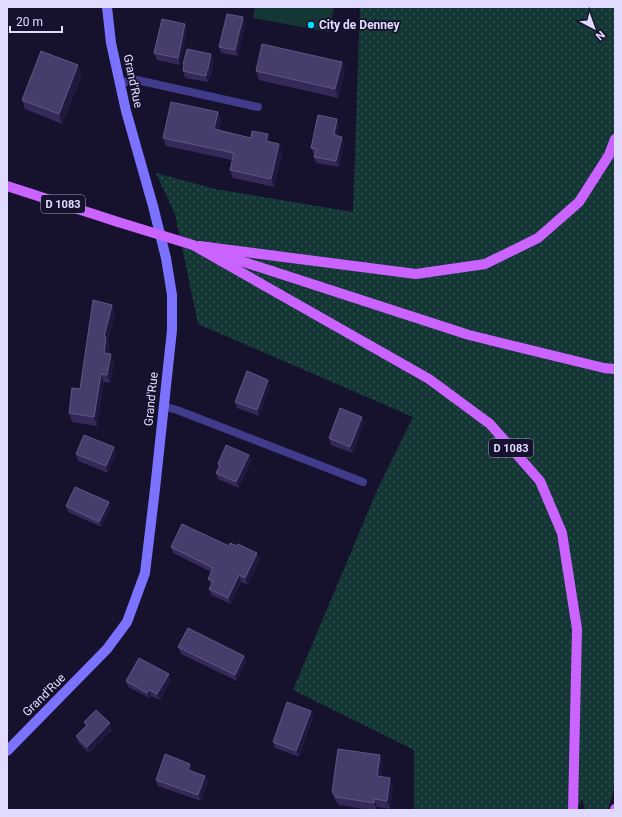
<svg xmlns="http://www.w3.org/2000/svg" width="622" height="817" viewBox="0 0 622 817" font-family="Roboto,sans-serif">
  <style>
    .green { fill: url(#green-dots) }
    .pitch { fill: #143736 }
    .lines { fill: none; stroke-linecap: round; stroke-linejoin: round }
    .lane { stroke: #413b8c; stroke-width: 8 }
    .secondary { stroke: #7b73ff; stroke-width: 10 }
    .primary { stroke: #ca63ff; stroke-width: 10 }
    .primary-bridge { stroke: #ca63ff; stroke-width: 10 }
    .wall { fill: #35295a }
    .shaded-wall { fill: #211840 }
    .building { fill: #473d6c; stroke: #605683 }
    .poi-dot { fill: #08dfff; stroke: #16112c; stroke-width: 1.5 }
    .labels { text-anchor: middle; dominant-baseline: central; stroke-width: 3.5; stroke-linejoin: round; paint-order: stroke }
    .shield { fill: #16112c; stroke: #a49fc0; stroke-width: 1 }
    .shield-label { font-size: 11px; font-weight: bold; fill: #e1dcff }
    .poi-label { font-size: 12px; font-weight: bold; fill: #e1dcff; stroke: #16112c; text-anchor: start }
    .street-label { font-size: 12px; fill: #e1dcff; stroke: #16112c }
  </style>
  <defs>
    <pattern id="green-dots" width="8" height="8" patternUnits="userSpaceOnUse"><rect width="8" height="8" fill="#143736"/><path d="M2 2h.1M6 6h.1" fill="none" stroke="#365354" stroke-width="1.8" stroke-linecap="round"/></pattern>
  </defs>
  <rect width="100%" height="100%" fill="#16112c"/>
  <path class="green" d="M360,7h255v778l-7,25h-23l-3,-11 -5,11h-163v-60l-121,-60 85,-202 35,-71 -215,-93 -23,-110 -19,-41 59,16 138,23z"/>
  <path class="pitch" d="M255,7h79l-5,25 -76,-14z"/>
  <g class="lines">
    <g class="lane">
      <path d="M120,83l17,-3 121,27"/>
      <path d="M163,406l14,4 186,72"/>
    </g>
    <path class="secondary" d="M7,751l100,-102 20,-27 18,-49 10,-84 17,-159v-35l-6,-37 -13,-52 -27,-95 -15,-68 -4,-36"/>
    <g class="primary">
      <path d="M7,186l111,36"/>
      <path d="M193,245l236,134 61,45 50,57 22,52 15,96 -4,181"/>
      <path d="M199,246l217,28 69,-10 53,-26 41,-36 30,-47 6,-16"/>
      <path d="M216,253l253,82 135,33 11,1"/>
      <path d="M615,810v-1"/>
    </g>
    <path class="primary-bridge" d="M118,222l75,23"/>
  </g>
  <g class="wall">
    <path d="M243,17l2,7 -7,32 -17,-3 -2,-6z"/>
    <path d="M187,30l-7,35 -23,-5 -3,-7z"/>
    <path d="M214,60l-3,15h-1l-2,7 -23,-4 -2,-7 1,-5 -1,-2z"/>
    <path d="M342,62l3,9 -7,27 -79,-18 -3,-9z"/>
    <path d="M82,75l-20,49 -37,-15 -3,-9z"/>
    <path d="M218,112l3,9 -2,10 32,7 17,-4 2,8 12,11 -8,34 -41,-9 -3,-8 2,-10 -66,-14 -3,-8z"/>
    <path d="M339,125l-2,11 5,1 2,6 -5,24 -23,-4 -2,-6 1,-2 -1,-1 -3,-6z"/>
    <path d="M112,305l3,9 -7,27 1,5 -1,8 6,8 -4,21 -6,-1 -7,44 -25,-4 -3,-9 11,-24z"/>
    <path d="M268,380l2,6 -11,30 -22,-8 -2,-6z"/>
    <path d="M362,417l2,6 -11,30 -22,-8 -2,-7z"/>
    <path d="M114,447l2,6 -8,20 -30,-12 -2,-7z"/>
    <path d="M249,455l2,6 -12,27 -21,-9 -2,-6 3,-6 -1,-3z"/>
    <path d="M109,502l2,6 -10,19 -33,-15 -2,-6z"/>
    <path d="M229,546l31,13 -12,26 -7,-3 -10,22 -20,-9 -2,-6 2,-4 -3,-6 3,-7 -38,-19 -2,-6z"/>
    <path d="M178,647l66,9 2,6 -9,19 -56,-27z"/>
    <path d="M171,680l-11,20 -9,-4 -1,2 -22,-11 -2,-6z"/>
    <path d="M311,711l2,6 -14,40 -24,-9 -2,-6z"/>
    <path d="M84,722l28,8 -23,23 -11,-11 -2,-6 10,-10z"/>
    <path d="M383,763l-2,14 12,9 -3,23 -13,-2v3h-7l-31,-5 -4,-5 -3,-8z"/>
    <path d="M193,770l-1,1 13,5 3,6 -7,19 -43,-15 -2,-6z"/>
  </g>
  <g class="shaded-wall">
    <path d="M243,17l2,7 -7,32 -3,-6z"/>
    <path d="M185,24l2,6 -7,35 -2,-7z"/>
    <path d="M211,54l3,6 -3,15 -3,-6z"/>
    <path d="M342,62l3,9 -7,27 -3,-9z"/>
    <path d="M78,65l4,10 -20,49 -3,-10z"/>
    <path d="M207,69l3,6 -2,7 -2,-6z"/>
    <path d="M218,112l3,9 -3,17 -4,-9z"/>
    <path d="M337,119l2,6 -2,17 -3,-7z"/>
    <path d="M268,134l3,9 -5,-2z"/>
    <path d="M342,137l2,6 -5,24 -3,-6z"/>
    <path d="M279,144l3,9 -8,34 -3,-8z"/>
    <path d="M112,305l3,9 -7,27 1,5 -2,15 -3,-8v-16z"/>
    <path d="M111,354l3,8 -4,21 -3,-8z"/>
    <path d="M101,374l3,8 -7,44 -3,-9z"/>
    <path d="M268,380l2,6 -11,30 -2,-6z"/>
    <path d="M362,417l2,6 -11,30 -3,-6z"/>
    <path d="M114,447l2,6 -8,20 -2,-7z"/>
    <path d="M249,455l2,6 -12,27 -3,-6z"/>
    <path d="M109,502l2,6 -10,19 -2,-5z"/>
    <path d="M257,553l3,6 -12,26 -3,-7z"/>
    <path d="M239,575l2,7 -10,22 -3,-6z"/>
    <path d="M244,656l2,6 -9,19 -2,-6z"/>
    <path d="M169,674l2,6 -11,20 -3,-6z"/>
    <path d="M149,690l2,6 -1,2 -3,-5z"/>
    <path d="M311,711l2,6 -14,40 -3,-6z"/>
    <path d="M110,723l2,7 -23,23 -2,-6z"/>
    <path d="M380,755l3,8 -3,21 -3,-8z"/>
    <path d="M190,764l3,6 -2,6 -3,-6z"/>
    <path d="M205,776l3,6 -7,19 -3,-6z"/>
    <path d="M390,778l3,8 -3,23 -3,-8z"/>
    <path d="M374,799l3,8v3l-3,-7z"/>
  </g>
  <g class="building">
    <path d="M227,14l16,3 -8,33 -16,-3z"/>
    <path d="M162,19l23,5 -7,34 -24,-5z"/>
    <path d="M262,44l80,18 -7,27 -79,-18z"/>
    <path d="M187,49l24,5 -3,15h-1l-1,7 -23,-5 1,-7h-1z"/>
    <path d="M41,51l37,14 -19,49 -37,-14z"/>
    <path d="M171,102l47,10 -4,17 37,9 1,-7 16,3 -2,7 13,3 -8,35 -41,-9 4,-17 -71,-15z"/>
    <path d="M318,115l19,4 -3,16 8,2 -6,24 -22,-4 2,-8 -5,-1z"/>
    <path d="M93,300l19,5 -8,32h2l-2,16 7,1 -4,21 -6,-1 -7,43 -25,-4 3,-25 8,1z"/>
    <path d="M247,371l21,9 -11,30 -22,-8z"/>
    <path d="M340,408l22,9 -12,30 -21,-9z"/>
    <path d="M84,435l30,12 -8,19 -30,-12z"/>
    <path d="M226,445l23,10 -13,27 -20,-9 4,-8 -2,-1z"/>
    <path d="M75,487l34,15 -10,20 -33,-16z"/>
    <path d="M182,524l47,22 1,-3 7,3 1,-2 19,9 -12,25 -6,-3 -11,23 -19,-9 4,-8 -5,-2 5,-11 -42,-21z"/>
    <path d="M188,628l56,28 -9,19 -57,-28z"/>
    <path d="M139,658l30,16 -12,20 -8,-4 -2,3 -21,-12z"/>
    <path d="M287,702l24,9 -15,40 -23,-9z"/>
    <path d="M96,710l14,13 -23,24 -11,-11 11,-11 -3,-3z"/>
    <path d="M338,749l42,6 -3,21 13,2 -3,23 -13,-2v4l-38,-6 -4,-5z"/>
    <path d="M165,754l25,10 -2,6 17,6 -7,19 -42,-15z"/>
  </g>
  <circle class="poi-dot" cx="311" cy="25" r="4"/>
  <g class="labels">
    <g class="shield">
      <rect x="41" y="195" width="44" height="18" rx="3"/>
      <rect x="489" y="439" width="44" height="18" rx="3"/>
    </g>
    <g class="shield-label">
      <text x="63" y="204">D 1083</text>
      <text x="511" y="448">D 1083</text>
    </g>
    <g class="poi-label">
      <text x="319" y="25">City de Denney</text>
    </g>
    <g class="street-label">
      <text transform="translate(133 81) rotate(78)">Grand'Rue</text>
      <text transform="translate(151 399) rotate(-84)">Grand'Rue</text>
      <text transform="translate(44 695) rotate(-45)">Grand'Rue</text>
    </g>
  </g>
  <rect width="622" height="817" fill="none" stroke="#e1dcff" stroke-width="16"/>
  <g transform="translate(594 28) rotate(139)" stroke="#16112c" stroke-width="3" paint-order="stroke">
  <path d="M0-3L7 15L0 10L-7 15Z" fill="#e1dcff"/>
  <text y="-6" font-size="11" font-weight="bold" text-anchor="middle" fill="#e1dcff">N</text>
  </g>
  <path d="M10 26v6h52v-6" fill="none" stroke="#e1dcff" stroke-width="2"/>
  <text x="16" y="26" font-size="12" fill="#e1dcff" stroke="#16112c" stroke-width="3" paint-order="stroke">20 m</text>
</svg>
